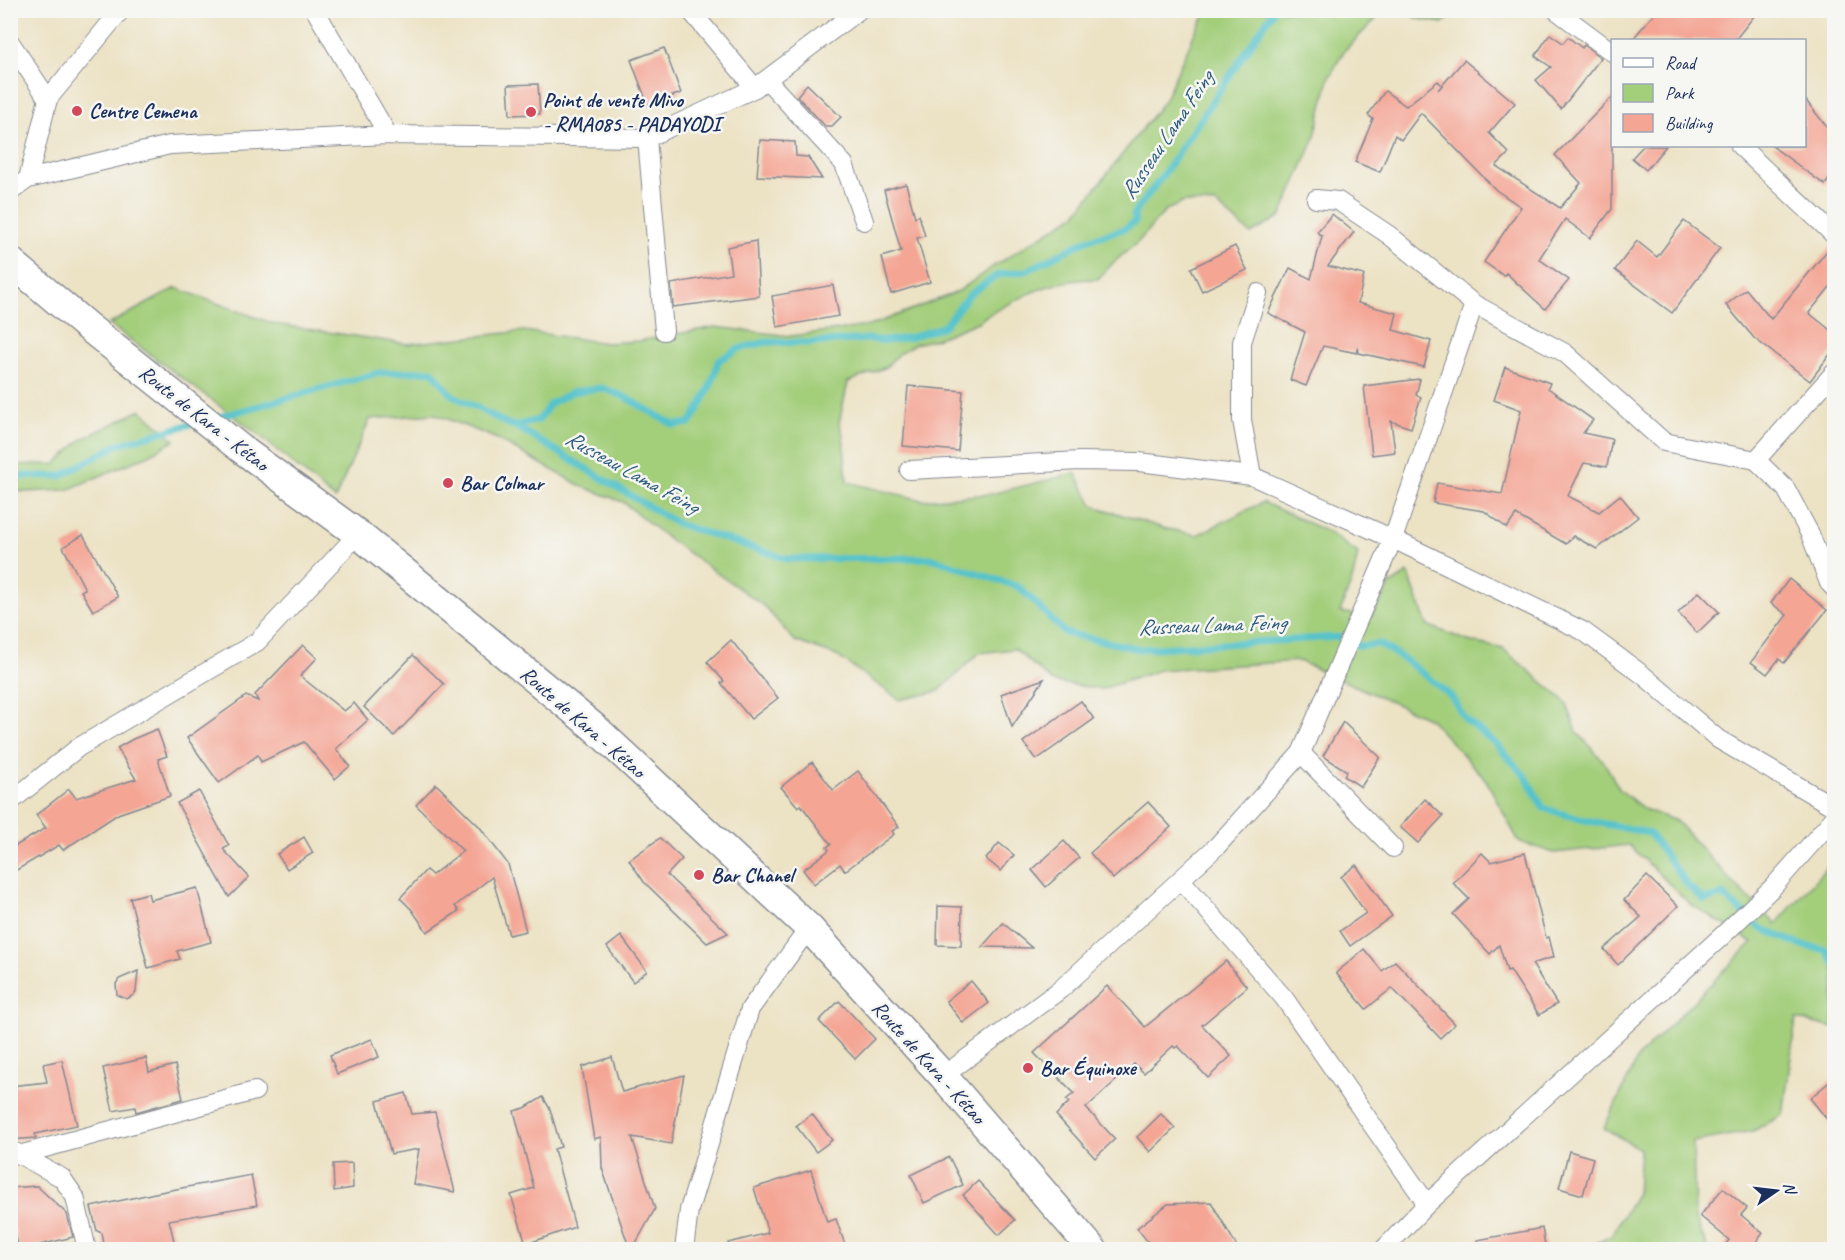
<svg xmlns="http://www.w3.org/2000/svg" width="1845" height="1260" viewBox="0 0 1845 1260" font-family="Caveat,sans-serif">
  <style>
    .green { fill: #a3ce7a; stroke: #5f7e6c; stroke-width: 1.5 }
    .lines { fill: none; stroke-linecap: round; stroke-linejoin: round }
    .stream { stroke: #56c3ca; stroke-width: 7 }
    .building { fill: #f4a594 }
    .minor-casing { stroke: #848891; stroke-width: 20 }
    .primary-casing { stroke: #848891; stroke-width: 31 }
    .minor { stroke: #fff; stroke-width: 18 }
    .primary { stroke: #fff; stroke-width: 28 }
    .poi-dot { fill: #d1495b; stroke: #f6f6f2; stroke-width: 2 }
    .labels { text-anchor: middle; dominant-baseline: central; stroke-width: 5; stroke-linejoin: round; paint-order: stroke }
    .poi-label { font-size: 21px; font-weight: bold; fill: #1b2f5e; stroke: #f6f6f2; text-anchor: start }
    .street-label { font-size: 21px; fill: #1b2f5e; stroke: #f6f6f2 }
    .water-label { font-size: 22px; font-style: italic; fill: #2d5b7e; stroke: #f6f6f2 }
  </style>
  <rect width="100%" height="100%" fill="#f6f6f2"/>
  <filter id="ink" filterUnits="userSpaceOnUse"><feTurbulence type="fractalNoise" baseFrequency=".0167" numOctaves="2"/><feDisplacementMap in="SourceGraphic" scale="12" xChannelSelector="R" yChannelSelector="G"/><feConvolveMatrix kernelMatrix="1 2 1 2 8 2 1 2 1" color-interpolation-filters="sRGB"/></filter>
  <filter id="wash" filterUnits="userSpaceOnUse"><feTurbulence type="fractalNoise" baseFrequency=".008" numOctaves="4" result="noise"/><feDisplacementMap in="SourceGraphic" scale="24" xChannelSelector="R" yChannelSelector="G"/><feGaussianBlur stdDeviation="1.35" result="paint"/><feColorMatrix in="noise" values="0 0 0 0 0 0 0 0 0 0 0 0 0 0 0 0 0 1.4 0 .05"/><feComposite in="paint" operator="in"/></filter>
  <g filter="url(#wash)">
    <rect width="100%" height="100%" fill="#ece2c4"/>
    <g class="green">
      <path d="M1208,11h255l-21,12 -23,-4 -17,-8 -22,4 -36,36 -15,27 -15,62 -33,76 -30,18 -35,-30 -32,-2 -18,8 -27,31 -26,22 -15,16c-48,0 -70,15 -112,37l-6,5 -44,18 -21,5 -17,10 -12,13 -38,15 -9,41 4,12 4,47 75,18 69,-6 84,-21 19,33 69,22 34,7 66,-33 63,29 32,22 -5,24 -13,35 31,5 20,-33 17,-11 19,52 41,16 35,8 24,20 39,33 11,30 27,30 16,28 24,19 32,12 57,62 43,41 58,-65v169l-38,-9 -13,96 -30,16 -60,11 2,76 13,31h-123l26,-13 26,-43 3,-44 -36,-21 35,-72 114,-114 -63,-38 -61,-59 -75,8 -35,-11 -33,-62 -56,-61 -131,-58 -139,9 -58,19 -49,-7 -38,-33 -36,4 -40,38 -39,9 -63,-44 -42,-15 -31,-35 -98,-69 -43,-35 -42,-16 -86,-48 -60,-24 -65,5 -35,80 -76,-64 -150,-111 67,-36 98,36 133,20 117,-13 82,12 33,-2 76,-14 76,9 78,-10 88,-34 35,-25 83,-52 89,-114 33,-73z"/>
      <path d="M141,410l34,30 -26,15 -82,35 -42,2 -14,-2v-25l45,-1 26,-25z"/>
    </g>
    <g class="lines">
      <g class="stream">
        <path d="M215,418l163,-45 54,-2 20,24 56,29 7,2 163,98 109,35 144,-1 88,29 46,46 75,16 200,-12 20,9 20,-2 28,18 43,34 14,23 30,24 31,34 17,31 37,11 69,14 40,54 15,13 19,-5 37,33 40,17 26,5 8,13"/>
        <path d="M515,426l24,-6 11,-16 22,-12 30,-4 21,8 51,29 16,-2c12,-19 24,-40 28,-62l20,-12 28,-7 42,1 61,-4 18,2 25,-4 32,-11 25,-31 28,-20 29,-4 61,-31 37,-11 11,-7 -1,-9 27,-35 113,-168"/>
        <path d="M10,476h51l58,-32 76,-21"/>
      </g>
    </g>
    <g id="blocks">
      <g class="building">
        <path d="M1657,10h102l-24,30h-103z"/>
        <path d="M1550,34l13,9 5,-6 14,11 2,-3 17,13 -40,51 -25,-29 15,-13 -16,-11z"/>
        <path d="M664,48l17,45 -33,12 -17,-45z"/>
        <path d="M1464,60l51,43 -26,30 20,20 -13,13 64,42 21,-25 -26,-28 57,-58v112l-22,29 -25,-19 -26,40 30,21 -24,29 -39,-36 -2,3 -20,-14 37,-55 -25,-17 -75,-77 -20,27 -6,-5 -15,37 -25,-10 18,-43 -5,-4 17,-24 21,15 32,-25 4,4 -4,5z"/>
        <path d="M538,84l2,30 -30,1 -2,-30z"/>
        <path d="M807,84l34,33 -9,9h-7l-28,-30z"/>
        <path d="M1804,98l30,38v36l-9,13 -53,-39h32z"/>
        <path d="M760,140l35,2 1,14 12,1 14,22 -65,-3z"/>
        <path d="M1643,146h23l-20,24 -14,-12z"/>
        <path d="M906,184l9,33 4,-2 6,21 -8,2 13,44 -39,12 -9,-37 19,-6 -17,-61z"/>
        <path d="M1332,214l22,18 -26,34 36,9 -6,28 39,10 -4,17 38,11 -7,26 -65,-14 -1,-6 -1,6 -34,-7 -17,40 -16,-6 15,-48 -37,-19 22,-45 21,11 11,-43 -5,-4z"/>
        <path d="M1684,221l36,27 -48,65 -57,-43 22,-29 20,16z"/>
        <path d="M756,241l3,55 -86,11 -2,-23 60,-11 -4,-26z"/>
        <path d="M1235,246l12,24 -45,21 -11,-23z"/>
        <path d="M1831,246h3v36l-25,31 25,20v16l-24,32 -56,-43 -28,-33 20,-16 25,30z"/>
        <path d="M833,285l6,31 -62,11 -5,-31z"/>
        <path d="M1505,367l45,16 -2,5 45,32 -10,13 29,6 -5,28 -23,-4 -16,33 31,16 21,-17 18,22 -41,32 -24,-13 -7,8 -50,-29 -9,13 -23,-17 -51,-8 4,-20 65,11 19,-84 -27,-10z"/>
        <path d="M1420,379l-4,16 5,2 -10,31 -20,-7 4,31 -23,3 -8,-69z"/>
        <path d="M908,386l55,5 -5,60 -55,-5z"/>
        <path d="M83,535l35,62 -25,14 -12,-20 4,-2 -22,-42z"/>
        <path d="M1789,579l38,31 -43,53 -5,-4 -12,15 -16,-12 36,-47 -16,-12z"/>
        <path d="M1699,592l20,20 -22,21 -19,-20z"/>
        <path d="M731,640l47,58 -27,21 -30,-36 3,-2 -17,-19z"/>
        <path d="M303,645l14,13 -17,18 44,35 10,-8 14,17 -32,29 14,17 -15,13 -31,-37 -43,20 -3,-7 -39,28 -32,-45 59,-42 12,5 -3,-6z"/>
        <path d="M413,655l31,29 -50,52 -30,-29z"/>
        <path d="M1044,679l-32,48 -11,-33z"/>
        <path d="M1081,701l13,18 -58,41 -13,-18z"/>
        <path d="M1343,722l37,35 -19,30 -17,-11 3,-5 -24,-15z"/>
        <path d="M157,729l10,27 -9,3 12,37 -52,18 -55,36 -4,-5 -49,29v-25l36,-21 -10,-13 33,-26 7,9 60,-19 -19,-31 16,-9z"/>
        <path d="M812,762l21,28 25,-19 41,56 -7,4 2,3 -49,37 -5,-7 -26,20 -11,-14 26,-20 -2,-3 4,-3 -30,-39 -3,2 -17,-20z"/>
        <path d="M436,784l43,42 29,38 18,67 -17,4 -17,-58 -37,29 4,5 -32,21 -15,-22 -12,-12 26,-28 6,5 31,-24 -47,-46z"/>
        <path d="M199,791l30,55 -6,3 26,28 -20,20 -52,-94z"/>
        <path d="M1425,799l18,17 -25,27 -18,-16z"/>
        <path d="M1148,802l23,25 -58,52 -23,-26z"/>
        <path d="M304,837l9,16 -26,16 -10,-15z"/>
        <path d="M660,838l22,21 -15,16 61,58 -21,10 -63,-61 -15,-22z"/>
        <path d="M1064,841l15,17 -33,29 -14,-17z"/>
        <path d="M999,843l15,12 -13,16 -15,-12z"/>
        <path d="M1482,853l9,9 34,-9 21,85 3,-1 5,20 -22,7 25,40 -18,11 -29,-45 -3,1 -8,-26 -9,9 -37,-40 16,-15 -16,-16z"/>
        <path d="M1356,865l36,51 -42,30 -10,-15 26,-18 -25,-36z"/>
        <path d="M1647,876l31,30 -60,59 -14,-16 37,-32 -17,-17z"/>
        <path d="M197,888l14,54 -34,9 3,8 -32,9 -18,-70 18,-5 2,7z"/>
        <path d="M938,906l24,1 -1,39 -24,-1z"/>
        <path d="M1003,923l29,25 -50,-1z"/>
        <path d="M621,936l26,35 -14,11 -26,-35z"/>
        <path d="M1364,949l18,22 13,-10 60,63 -15,14 -48,-50 -26,21 -30,-36z"/>
        <path d="M1226,961l21,26 -45,38 29,31 -23,22 -30,-32 -3,2 -2,-2 -29,27 -10,-9 -48,44 29,31 -20,19 -39,-43 13,-13 -3,-2 8,-7 -40,-40 73,-67 38,41z"/>
        <path d="M138,971l-2,21 -4,4 -5,3 -10,-4 -1,-11 3,-5z"/>
        <path d="M971,981l18,22 -26,20 -17,-22z"/>
        <path d="M839,1001l36,38 -20,20 -36,-38z"/>
        <path d="M372,1039l7,18 -42,17 -7,-19z"/>
        <path d="M612,1057l10,35 62,-17 -13,69 -39,-7 23,72 -23,41h-2l-28,-82 -1,-31 -7,2 -12,-72z"/>
        <path d="M146,1058l3,14 26,-7 8,34 -47,13 -1,-5 -22,4 -10,-43z"/>
        <path d="M62,1060l15,65 -42,9 1,4 -26,2v-54l37,-4 -4,-18z"/>
        <path d="M1834,1078v50l-24,-30z"/>
        <path d="M406,1093l6,21 23,-2 20,80 -42,-8 6,-35 -28,5 -14,-53z"/>
        <path d="M543,1097l7,12 11,38 -7,2 21,78 -49,17 -15,-49 23,-7 -20,-77 11,-3z"/>
        <path d="M812,1114l20,26 -16,12 -20,-26z"/>
        <path d="M1161,1114l14,14 -25,24 -13,-15z"/>
        <path d="M1569,1151l24,7 -10,37 -24,-7z"/>
        <path d="M949,1157l14,28 -39,18 -13,-28z"/>
        <path d="M352,1163l1,25 -19,3 -1,-27z"/>
        <path d="M811,1170l16,52 9,-3 11,31h-119v-7l40,-10 -14,-45z"/>
        <path d="M251,1175l6,30 -88,15 6,25 -19,5h-51l-3,-17 -5,-2 -6,-24 64,-14z"/>
        <path d="M978,1181l37,39 -16,15 -36,-40z"/>
        <path d="M37,1186l30,28 6,23 -54,13 -9,-41v-21z"/>
        <path d="M1723,1188l24,20 -6,7 22,18 -13,17h-29l8,-10 -29,-24z"/>
        <path d="M1211,1202l28,48h-85l-17,-22 31,-24z"/>
        <path d="M1542,1228l4,22h-68l-1,-10z"/>
      </g>
    </g>
  </g>
  <g filter="url(#ink)">
    <use href="#blocks" fill-opacity="0" stroke="#848891" stroke-width="1.5"/>
    <g class="lines">
      <defs>
        <g id="minor">
          <path d="M315,10l73,125"/>
          <path d="M690,10l65,78"/>
          <path d="M1556,10l56,42"/>
          <path d="M10,42l38,57"/>
          <path d="M767,80l77,84 20,57"/>
          <path d="M647,138l17,193"/>
          <path d="M1740,146l94,89"/>
          <path d="M28,179l20,-80 73,-89"/>
          <path d="M10,192l18,-13 142,-34 218,-10 259,3 108,-50 104,-78"/>
          <path d="M1316,199l22,2 51,34 85,69"/>
          <path d="M1258,293l-16,49v78l10,56 141,63 190,92 60,44 75,64 116,68"/>
          <path d="M1756,460l30,29 24,45 19,49 5,5"/>
          <path d="M909,470l171,-9 59,1 113,14"/>
          <path d="M1301,753l92,95"/>
          <path d="M10,802l69,-55 178,-105 101,-108"/>
          <path d="M1181,880l103,118 143,206"/>
          <path d="M943,1076l118,-87 156,-143 84,-93 92,-214 81,-235 91,49 99,89 92,18 78,-87"/>
          <path d="M15,1152l47,26 13,19 12,53"/>
          <path d="M19,1155l236,-64"/>
          <path d="M684,1250l5,-40 61,-201 59,-81"/>
          <path d="M1383,1250l44,-46 295,-268 51,-49 61,-69"/>
        </g>
        <path id="primary" d="M10,261l77,65 153,122 118,86 237,194 214,200 134,148 150,174"/>
      </defs>
      <use href="#minor" class="minor-casing"/>
      <use href="#primary" class="primary-casing"/>
      <use href="#minor" class="minor"/>
      <use href="#primary" class="primary"/>
    </g>
  </g>
  <g class="poi-dot">
    <circle cx="77" cy="111" r="6"/>
    <circle cx="531" cy="112" r="6"/>
    <circle cx="448" cy="483" r="6"/>
    <circle cx="699" cy="875" r="6"/>
    <circle cx="1028" cy="1068" r="6"/>
  </g>
  <g class="labels">
    <g class="poi-label">
      <text x="543" y="100">Point de vente Mivo<tspan x="543" dy="24">- RMA085 - PADAYODI</tspan></text>
      <text x="89" y="111">Centre Cemena</text>
      <text x="460" y="483">Bar Colmar</text>
      <text x="711" y="875">Bar Chanel</text>
      <text x="1040" y="1068">Bar Équinoxe</text>
    </g>
    <g class="street-label">
      <text transform="translate(204 418) rotate(38)">Route de Kara - Kétao</text>
      <text transform="translate(583 722) rotate(41)">Route de Kara - Kétao</text>
      <text transform="translate(929 1062) rotate(48)">Route de Kara - Kétao</text>
    </g>
    <g class="water-label">
      <text transform="translate(1167 135) rotate(-56)">Russeau Lama Feing</text>
      <text transform="translate(632 472) rotate(29)">Russeau Lama Feing</text>
      <text transform="translate(1212 625) rotate(-2)">Russeau Lama Feing</text>
    </g>
  </g>
  <rect width="1845" height="1260" fill="none" stroke="#f6f6f2" stroke-width="36"/>
  <rect x="1611" y="39" width="195" height="108" fill="#f6f6f2" stroke="#9ea6b7" stroke-width="1.5"/>
  <rect x="1623" y="58" width="30" height="9" fill="#ffffff" stroke="#9ea6b7" stroke-width="1.5"/>
  <text x="1665" y="69" font-size="18" fill="#1b2f5e">Road</text>
  <rect x="1623" y="84" width="30" height="18" fill="#a3ce7a" stroke="#9ea6b7" stroke-width="1.5"/>
  <text x="1665" y="99" font-size="18" fill="#1b2f5e">Park</text>
  <rect x="1623" y="114" width="30" height="18" fill="#f4a594" stroke="#9ea6b7" stroke-width="1.5"/>
  <text x="1665" y="129" font-size="18" fill="#1b2f5e">Building</text>
  <g transform="translate(1776 1191) rotate(76)" stroke="#f6f6f2" stroke-width="4.5" paint-order="stroke">
  <path d="M0-4.5L10 22L0 15L-10 22Z" fill="#1b2f5e"/>
  <text y="-9" font-size="16" font-weight="bold" text-anchor="middle" fill="#1b2f5e">N</text>
  </g>
</svg>
